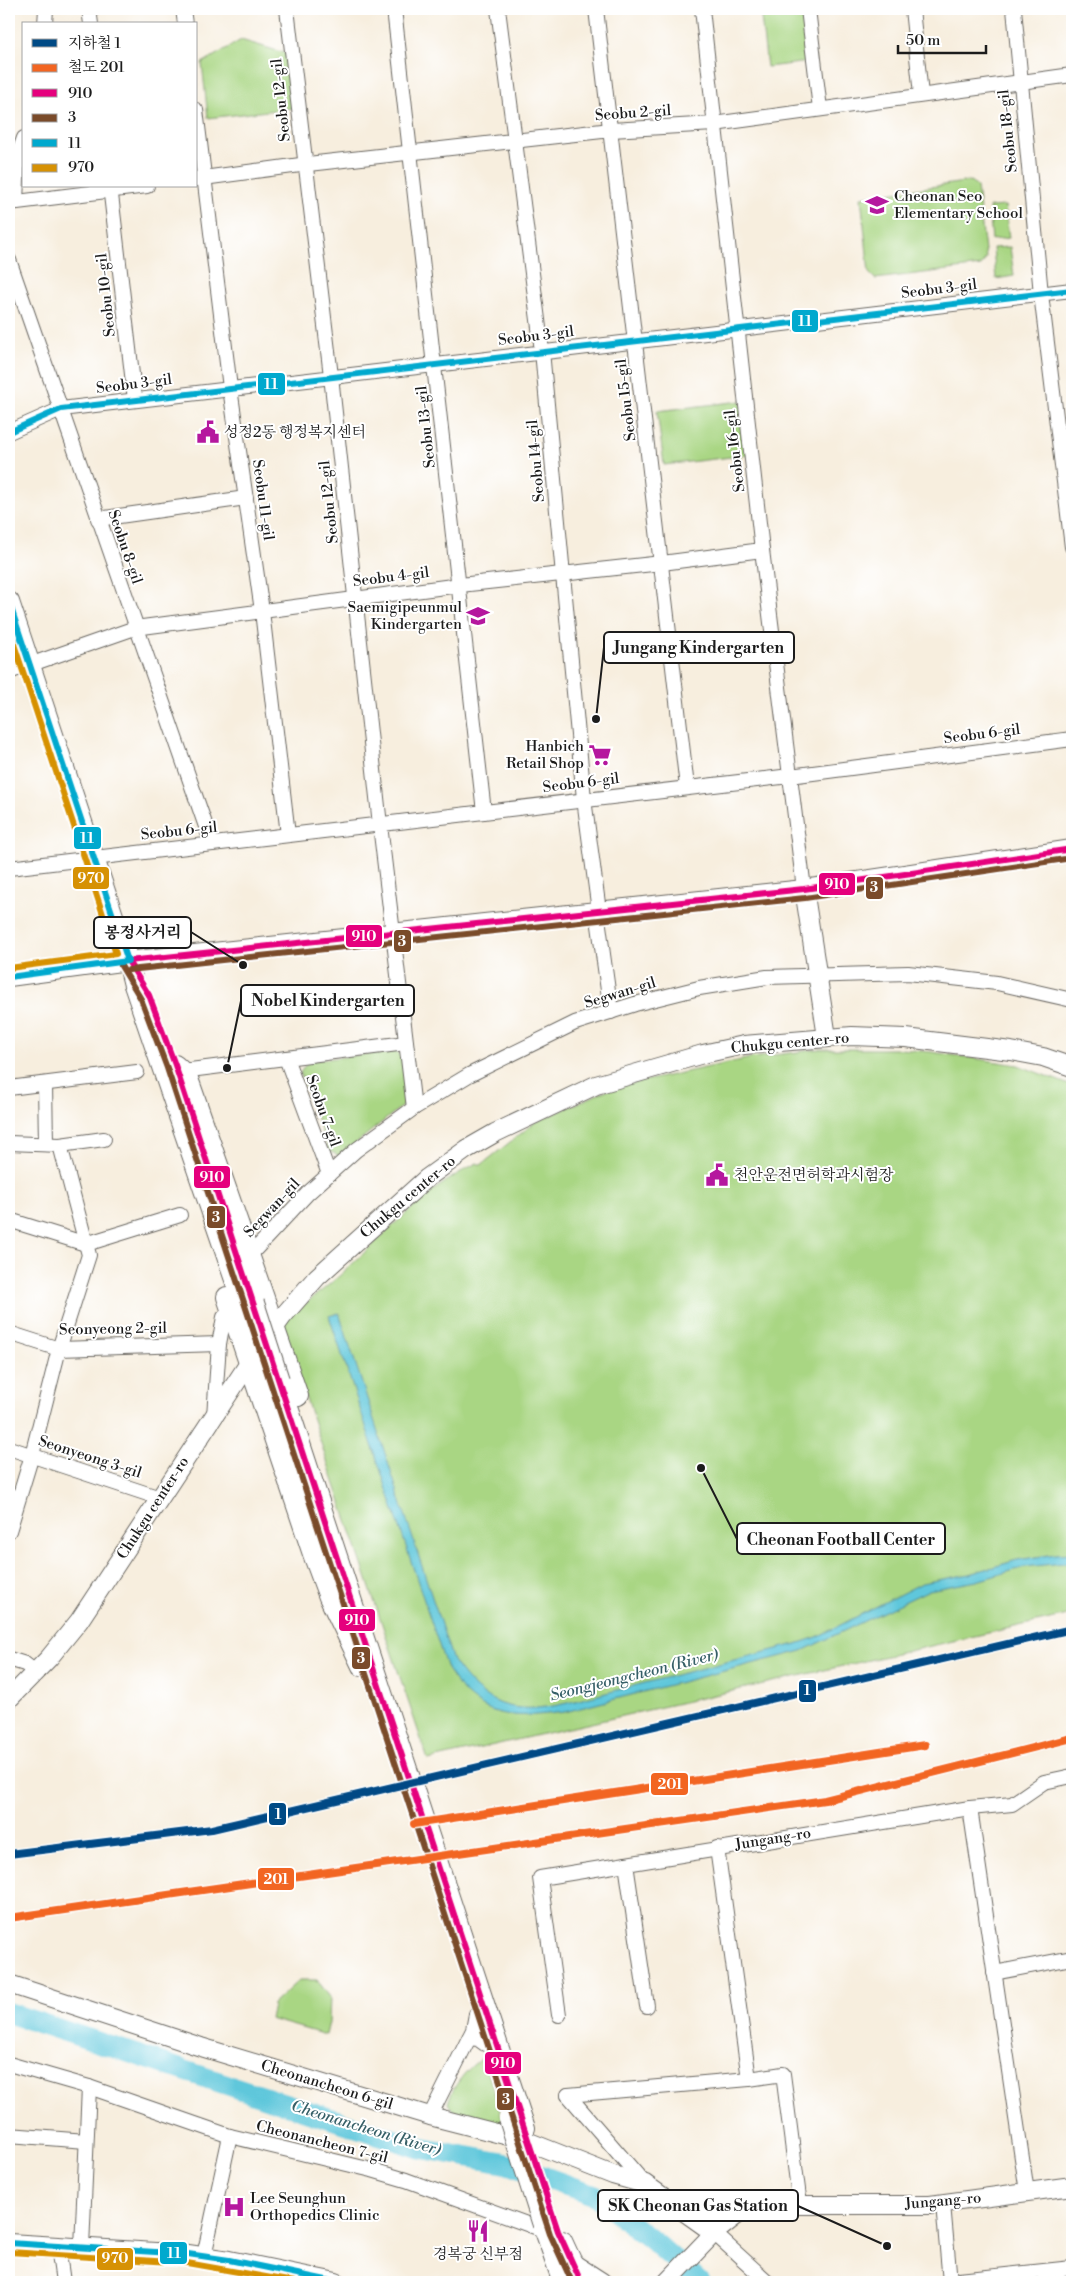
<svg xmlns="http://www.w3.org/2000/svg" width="1081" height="2291" viewBox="0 0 1081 2291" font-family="'Libre Bodoni','Noto Serif KR',serif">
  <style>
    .green { fill: #a9d683; stroke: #627950 }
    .water { fill: #5fc7db; stroke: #3e727c }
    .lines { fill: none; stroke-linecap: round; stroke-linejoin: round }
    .river { stroke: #5fc7db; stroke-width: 21 }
    .minor-casing { stroke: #696660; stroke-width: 16 }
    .tertiary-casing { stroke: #696660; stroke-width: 20 }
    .secondary-casing { stroke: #696660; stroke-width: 22 }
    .minor { stroke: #fff; stroke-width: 14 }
    .tertiary { stroke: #fff; stroke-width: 18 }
    .secondary { stroke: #fff; stroke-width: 20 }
    .secondary-bridge-casing { stroke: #696660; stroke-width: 22; stroke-linecap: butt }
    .secondary-bridge { stroke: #fff; stroke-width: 20 }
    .bus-1-casing { stroke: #fff; stroke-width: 10 }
    .bus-2-casing { stroke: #fff; stroke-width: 10 }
    .bus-3-casing { stroke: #fff; stroke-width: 10 }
    .bus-4-casing { stroke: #fff; stroke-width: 10 }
    .bus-1 { stroke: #e5007d; stroke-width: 6 }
    .bus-2 { stroke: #7a4b2a; stroke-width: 6 }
    .bus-3 { stroke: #00a9ce; stroke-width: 6 }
    .bus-4 { stroke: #d69104; stroke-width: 6 }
    .rail-1-casing { stroke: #fff; stroke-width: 11 }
    .rail-1 { stroke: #f26522; stroke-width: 8 }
    .metro-1-casing { stroke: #fff; stroke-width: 11 }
    .metro-1 { stroke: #004a85; stroke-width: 8 }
    .labels { text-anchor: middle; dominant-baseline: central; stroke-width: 4; stroke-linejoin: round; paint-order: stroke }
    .street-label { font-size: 15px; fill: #1c1c1c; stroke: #fff }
    .poi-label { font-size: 15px; fill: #1c1c1c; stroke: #fff; text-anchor: start }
    .water-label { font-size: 16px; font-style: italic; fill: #376068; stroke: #fff }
    .leader { fill: none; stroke: #1c1c1c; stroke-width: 2 }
    .callout-dot { fill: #1c1c1c; stroke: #fff; stroke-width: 2 }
    .callout { fill: #fff; stroke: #1c1c1c; stroke-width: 2 }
    .callout-label { font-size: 16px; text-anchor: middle; font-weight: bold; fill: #1c1c1c }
    .line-badge { stroke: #fff; stroke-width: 2 }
    .badge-label { font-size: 14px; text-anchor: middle; font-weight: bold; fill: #fff }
  </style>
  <rect width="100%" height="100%" fill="#fff"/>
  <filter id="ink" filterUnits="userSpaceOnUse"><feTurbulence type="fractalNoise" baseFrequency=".02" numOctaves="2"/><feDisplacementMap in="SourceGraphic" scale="10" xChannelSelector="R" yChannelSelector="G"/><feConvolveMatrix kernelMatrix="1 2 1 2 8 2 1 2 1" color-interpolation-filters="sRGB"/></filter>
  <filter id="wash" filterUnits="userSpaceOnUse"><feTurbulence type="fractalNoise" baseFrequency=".0096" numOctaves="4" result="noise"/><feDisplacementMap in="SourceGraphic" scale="20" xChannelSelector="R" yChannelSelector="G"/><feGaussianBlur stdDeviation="1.12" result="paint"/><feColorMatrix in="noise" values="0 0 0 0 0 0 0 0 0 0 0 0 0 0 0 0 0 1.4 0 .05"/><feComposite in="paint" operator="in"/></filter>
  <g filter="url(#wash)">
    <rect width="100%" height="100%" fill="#f7eede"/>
    <g class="green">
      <path d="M760,9h43l6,53 -42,5z"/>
      <path d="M241,40l47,14 5,54 -85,10 -6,-55z"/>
      <path d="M971,181l6,6 9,71 -5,8 -106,13 -6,-6 -8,-76z"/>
      <path d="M1005,206l4,32 -17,2 -3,-33z"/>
      <path d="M1010,247l4,29 -18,3 -3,-31z"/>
      <path d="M741,401l7,54 -84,10 -7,-54z"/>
      <path d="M820,1049h81l31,3 86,13 54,21v528l-644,146 -148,-438c20,-15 40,-29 58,-45 45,-40 85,-87 139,-114l4,2 53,-42 77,-35 140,-30z"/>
      <path d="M396,1051l6,6 6,43 -2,3 -66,53 -11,-5 -29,-78 8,-12z"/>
      <path d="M299,1980h18l13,17 -1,25 -3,13 -56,-16 3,-15z"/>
      <path d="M481,2059l5,6 18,59 -1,3c-19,-4 -46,-5 -55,-24 4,-16 19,-35 33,-44z"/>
    </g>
    <path class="water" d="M339,1313l114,348c31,45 59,55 114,42l229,-59 21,-7 105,-54 47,-9 48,-14 38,-6 17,-1v9l-47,5 -48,14 -48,9 -127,61 -237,61c-55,7 -86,8 -118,-43l-118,-353z"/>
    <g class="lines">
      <path class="river" d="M9,2013l411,135 88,16 87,31 65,52 39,35"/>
    </g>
  </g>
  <g filter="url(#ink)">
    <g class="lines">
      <defs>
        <g id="minor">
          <path d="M89,9l2,15"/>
          <path d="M183,9l2,15"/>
          <path d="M287,9l44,367 49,449 34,283"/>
          <path d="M394,9l90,803"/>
          <path d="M498,9l44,342 42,448 15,112"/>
          <path d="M596,9l91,778"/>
          <path d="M702,9l60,541 42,339"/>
          <path d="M808,9l12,100"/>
          <path d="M912,9l9,86"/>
          <path d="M1014,9l27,285 31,253"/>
          <path d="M45,24l1,-15"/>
          <path d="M196,110l34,278 32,223 26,224"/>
          <path d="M196,179l112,-15 303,-34 103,-6 358,-49"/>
          <path d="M110,186l25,214"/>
          <path d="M16,202l2,-47 6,-17"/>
          <path d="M9,203l138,-17"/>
          <path d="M9,260l203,584"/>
          <path d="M9,432l52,-23 1011,-119"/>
          <path d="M98,519l148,-21"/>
          <path d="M9,672l126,-44 325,-43 202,-22 100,-13"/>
          <path d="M9,868l781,-92 282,-37"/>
          <path d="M597,911l14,101"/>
          <path d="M286,1058l43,116"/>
          <path d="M182,1071l224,-28"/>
          <path d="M45,1084l1,60"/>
          <path d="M9,1088l128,-16"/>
          <path d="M9,1143l51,2 44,-6"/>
          <path d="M9,1220l77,24 94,-29"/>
          <path d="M250,1255l58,-62 48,-43 58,-42 55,-33 106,-52 60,-19 64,-16 68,-11 141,-4 89,10 75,17"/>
          <path d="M9,1333l50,16 160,-5"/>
          <path d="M214,1416l5,-72 5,-27"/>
          <path d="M9,1448l151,50"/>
          <path d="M9,1531l23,-76 27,-106 30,-94 -29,-110"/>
          <path d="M9,1659l16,5 9,7"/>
          <path d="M970,1808l57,384"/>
          <path d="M717,1848l32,231"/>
          <path d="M626,1864l21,142"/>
          <path d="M994,1973l78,-15"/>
          <path d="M559,2015l-19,-137 430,-70 42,-4 32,-22 28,-6"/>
          <path d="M469,2038l9,1 7,5"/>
          <path d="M9,2064l80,23 141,49 142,34 34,10 140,51"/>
          <path d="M568,2095l181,-16 34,-5 17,131"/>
          <path d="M568,2095l77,89"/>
          <path d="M430,2116l43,-86 3,-16"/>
          <path d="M9,2135l77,6"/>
          <path d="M943,2204l7,78"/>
          <path d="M714,2233l54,49"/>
          <path d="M58,2247l5,35"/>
          <path d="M82,2247l7,-160"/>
          <path d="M204,2256l26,-120"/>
          <path d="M253,2265l4,17"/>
          <path d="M950,2281l122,-13"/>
        </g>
        <g id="tertiary">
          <path d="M804,889l23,148"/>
          <path d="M9,977l119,-16 676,-72 268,-40"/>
          <path d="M9,1699l40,-41 30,-37 170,-258 34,-47 34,-39 110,-99 40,-29 28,-16 101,-48 107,-31 41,-9 108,-9 54,2 105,13 32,6 29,10"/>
          <path d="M9,1984l192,63 229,69 94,24 89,35 32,9 69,49"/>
          <path d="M9,2243l179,11 41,6 107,22"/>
          <path d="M571,2262l31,20"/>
          <path d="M667,2282l47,-49 23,-18 16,-8 33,-2h144l142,-19"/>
        </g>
        <g id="secondary">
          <path d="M9,602l119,359 6,24 112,327"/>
          <path d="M175,1065l12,11 6,17 105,303"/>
          <path d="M227,1297l86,257 16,43 33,69"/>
          <path d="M279,1380l246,748"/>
          <path d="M543,2225l20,57"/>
          <path d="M562,2241l19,41"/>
        </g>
      </defs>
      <use href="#minor" class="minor-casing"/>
      <use href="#tertiary" class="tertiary-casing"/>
      <use href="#secondary" class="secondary-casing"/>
      <use href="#minor" class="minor"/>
      <use href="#tertiary" class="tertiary"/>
      <use href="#secondary" class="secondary"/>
      <defs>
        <g id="secondary-bridge">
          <path d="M254,1303l25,77"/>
          <path d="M509,2119l34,106"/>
        </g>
      </defs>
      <use href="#secondary-bridge" class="secondary-bridge-casing"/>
      <use href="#secondary-bridge" class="secondary-bridge"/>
      <defs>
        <g id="bus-1">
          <path d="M128,961l21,34 26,70 383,1166 23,51"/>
          <path d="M128,961l676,-72 268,-40"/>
        </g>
        <g id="bus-2">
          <path d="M121,966l20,33 26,69 383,1166 22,48"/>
          <path d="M129,970l676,-72 267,-40"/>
        </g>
        <g id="bus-3">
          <path d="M9,432l52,-23 1011,-119"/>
          <path d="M9,602l119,359 -119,16"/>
          <path d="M9,2243l179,11 41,6 107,22"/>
        </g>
        <g id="bus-4">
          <path d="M9,629l107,325 -107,14"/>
          <path d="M9,2252l178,11 107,19"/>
        </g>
      </defs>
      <use href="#bus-1" class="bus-1-casing"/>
      <use href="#bus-2" class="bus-2-casing"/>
      <use href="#bus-3" class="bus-3-casing"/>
      <use href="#bus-4" class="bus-4-casing"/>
      <use href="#bus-1" class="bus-1"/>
      <use href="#bus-2" class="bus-2"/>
      <use href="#bus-3" class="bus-3"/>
      <use href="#bus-4" class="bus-4"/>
      <defs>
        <g id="rail-1">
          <path d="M414,1824l511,-79"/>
          <path d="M9,1918l816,-118 247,-62"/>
        </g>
      </defs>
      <use href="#rail-1" class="rail-1-casing"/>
      <use href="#rail-1" class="rail-1"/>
      <defs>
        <path id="metro-1" d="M9,1854l203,-25 860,-200"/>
      </defs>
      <use href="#metro-1" class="metro-1-casing"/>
      <use href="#metro-1" class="metro-1"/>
    </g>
  </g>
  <defs>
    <symbol id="school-bare" viewBox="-9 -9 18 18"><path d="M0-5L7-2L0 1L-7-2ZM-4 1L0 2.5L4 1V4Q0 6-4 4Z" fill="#b5179e" stroke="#fff" stroke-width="2.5" paint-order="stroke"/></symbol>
    <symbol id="civic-bare" viewBox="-9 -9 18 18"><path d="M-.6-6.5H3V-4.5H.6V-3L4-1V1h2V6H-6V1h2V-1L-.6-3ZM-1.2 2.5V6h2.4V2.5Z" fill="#b5179e" stroke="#fff" stroke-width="2.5" paint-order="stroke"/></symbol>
    <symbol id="supermarket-bare" viewBox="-9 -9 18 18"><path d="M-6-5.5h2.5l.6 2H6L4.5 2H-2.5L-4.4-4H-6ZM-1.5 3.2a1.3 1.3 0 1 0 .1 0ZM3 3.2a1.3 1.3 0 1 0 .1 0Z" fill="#b5179e" stroke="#fff" stroke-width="2.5" paint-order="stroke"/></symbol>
    <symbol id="hospital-bare" viewBox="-9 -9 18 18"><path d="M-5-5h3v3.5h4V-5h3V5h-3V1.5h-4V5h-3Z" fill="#b5179e" stroke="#fff" stroke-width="2.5" paint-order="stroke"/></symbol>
    <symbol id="restaurant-bare" viewBox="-9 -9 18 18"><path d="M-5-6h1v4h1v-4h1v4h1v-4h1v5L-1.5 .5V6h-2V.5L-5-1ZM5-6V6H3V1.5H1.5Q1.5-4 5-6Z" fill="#b5179e" stroke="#fff" stroke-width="2.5" paint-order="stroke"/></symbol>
  </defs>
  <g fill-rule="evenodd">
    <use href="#school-bare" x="861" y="189" width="32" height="32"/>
    <use href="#civic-bare" x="192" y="416" width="32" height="32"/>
    <use href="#school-bare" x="462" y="600" width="32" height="32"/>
    <use href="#supermarket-bare" x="584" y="739" width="32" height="32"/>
    <use href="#civic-bare" x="701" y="1159" width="32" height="32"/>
    <use href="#hospital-bare" x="218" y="2191" width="32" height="32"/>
    <use href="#restaurant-bare" x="462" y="2215" width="32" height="32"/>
  </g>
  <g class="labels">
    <g class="street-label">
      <text transform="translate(281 100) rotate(-96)">Seobu 12-gil</text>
      <text transform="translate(633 113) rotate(-4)">Seobu 2-gil</text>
      <text transform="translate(1008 131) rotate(-96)">Seobu 18-gil</text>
      <text transform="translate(939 289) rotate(-7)">Seobu 3-gil</text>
      <text transform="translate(106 295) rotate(-96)">Seobu 10-gil</text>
      <text transform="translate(536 336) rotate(-7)">Seobu 3-gil</text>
      <text transform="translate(134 384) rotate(-7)">Seobu 3-gil</text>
      <text transform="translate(626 400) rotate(-97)">Seobu 15-gil</text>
      <text transform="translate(426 427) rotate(-96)">Seobu 13-gil</text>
      <text transform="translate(735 451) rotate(-97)">Seobu 16-gil</text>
      <text transform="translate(536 461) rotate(-95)">Seobu 14-gil</text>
      <text transform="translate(263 500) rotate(82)">Seobu 11-gil</text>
      <text transform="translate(329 502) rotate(-96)">Seobu 12-gil</text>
      <text transform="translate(125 547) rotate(71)">Seobu 8-gil</text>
      <text transform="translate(391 577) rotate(-7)">Seobu 4-gil</text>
      <text transform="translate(982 734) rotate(-7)">Seobu 6-gil</text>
      <text transform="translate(581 783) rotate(-7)">Seobu 6-gil</text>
      <text transform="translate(179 831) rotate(-6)">Seobu 6-gil</text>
      <text transform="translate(620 993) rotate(-17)">Segwan-gil</text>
      <text transform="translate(790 1043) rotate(-5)">Chukgu center-ro</text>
      <text transform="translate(323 1111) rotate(70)">Seobu 7-gil</text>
      <text transform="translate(408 1197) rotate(-40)">Chukgu center-ro</text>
      <text transform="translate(272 1208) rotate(-47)">Segwan-gil</text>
      <text transform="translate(113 1329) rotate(-1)">Seonyeong 2-gil</text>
      <text transform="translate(90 1457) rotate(18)">Seonyeong 3-gil</text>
      <text transform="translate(153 1508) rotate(-57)">Chukgu center-ro</text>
      <text transform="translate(773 1839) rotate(-9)">Jungang-ro</text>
      <text transform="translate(327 2085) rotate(17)">Cheonancheon 6-gil</text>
      <text transform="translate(322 2142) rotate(14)">Cheonancheon 7-gil</text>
      <text transform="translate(943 2201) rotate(-5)">Jungang-ro</text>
    </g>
    <g class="poi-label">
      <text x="894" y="196">Cheonan Seo<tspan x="894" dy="17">Elementary School</tspan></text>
      <text x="224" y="432">성정2동 행정복지센터</text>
      <text x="462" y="607" text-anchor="end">Saemigipeunmul<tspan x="462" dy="17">Kindergarten</tspan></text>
      <text x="584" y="746" text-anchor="end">Hanbich<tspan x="584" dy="17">Retail Shop</tspan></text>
      <text x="734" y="1175">천안운전면허학과시험장</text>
      <text x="250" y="2198">Lee Seunghun<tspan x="250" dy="17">Orthopedics Clinic</tspan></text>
      <text x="478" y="2254" text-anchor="middle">경복궁 신부점</text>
    </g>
    <g class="water-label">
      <text transform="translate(634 1675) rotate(-14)">Seongjeongcheon (River)</text>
      <text transform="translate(366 2128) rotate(17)">Cheonancheon (River)</text>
    </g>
  </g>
  <path class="leader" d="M596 719L604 647M243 965L191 932M227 1068L241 1001M701 1468L737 1539M887 2246L798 2206"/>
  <g class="callout-dot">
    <circle cx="596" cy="719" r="5"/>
    <circle cx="243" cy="965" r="5"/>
    <circle cx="227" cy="1068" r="5"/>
    <circle cx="701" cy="1468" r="5"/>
    <circle cx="887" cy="2246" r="5"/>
  </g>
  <g class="callout">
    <rect x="604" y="632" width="190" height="31" rx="5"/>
    <rect x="94" y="917" width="97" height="31" rx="5"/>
    <rect x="241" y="985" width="173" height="31" rx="5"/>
    <rect x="737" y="1523" width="208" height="31" rx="5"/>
    <rect x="598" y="2190" width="200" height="31" rx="5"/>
  </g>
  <g class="callout-label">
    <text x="699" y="653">Jungang Kindergarten</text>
    <text x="143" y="938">봉정사거리</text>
    <text x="328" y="1006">Nobel Kindergarten</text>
    <text x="841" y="1545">Cheonan Football Center</text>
    <text x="698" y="2211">SK Cheonan Gas Station</text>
  </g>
  <g class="line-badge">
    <rect x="791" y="309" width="28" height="24" rx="5" fill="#00a9ce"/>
    <rect x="257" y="372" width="29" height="24" rx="5" fill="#00a9ce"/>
    <rect x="73" y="826" width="29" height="24" rx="5" fill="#00a9ce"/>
    <rect x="72" y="866" width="38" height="24" rx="5" fill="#d69104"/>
    <rect x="818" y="872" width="38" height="24" rx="5" fill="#e5007d"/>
    <rect x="865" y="876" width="19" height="24" rx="5" fill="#7a4b2a"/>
    <rect x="345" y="924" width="38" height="24" rx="5" fill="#e5007d"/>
    <rect x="393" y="929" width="19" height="24" rx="5" fill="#7a4b2a"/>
    <rect x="193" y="1165" width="38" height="24" rx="5" fill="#e5007d"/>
    <rect x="206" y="1205" width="20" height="24" rx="5" fill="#7a4b2a"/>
    <rect x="338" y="1608" width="38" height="24" rx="5" fill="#e5007d"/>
    <rect x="351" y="1646" width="20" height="24" rx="5" fill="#7a4b2a"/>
    <rect x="798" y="1679" width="19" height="24" rx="5" fill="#004a85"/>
    <rect x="650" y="1772" width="39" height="24" rx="5" fill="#f26522"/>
    <rect x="268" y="1802" width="19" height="24" rx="5" fill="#004a85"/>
    <rect x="257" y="1867" width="38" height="24" rx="5" fill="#f26522"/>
    <rect x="484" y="2051" width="38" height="24" rx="5" fill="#e5007d"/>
    <rect x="496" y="2087" width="19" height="24" rx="5" fill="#7a4b2a"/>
    <rect x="159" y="2241" width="29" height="24" rx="5" fill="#00a9ce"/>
    <rect x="96" y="2247" width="38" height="24" rx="5" fill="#d69104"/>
  </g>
  <g class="badge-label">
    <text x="805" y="326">11</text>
    <text x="271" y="389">11</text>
    <text x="87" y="843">11</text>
    <text x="91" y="883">970</text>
    <text x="837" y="889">910</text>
    <text x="874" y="892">3</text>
    <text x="364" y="941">910</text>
    <text x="402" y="946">3</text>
    <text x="212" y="1182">910</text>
    <text x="216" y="1222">3</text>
    <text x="357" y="1625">910</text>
    <text x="361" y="1663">3</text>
    <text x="807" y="1695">1</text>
    <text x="670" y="1789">201</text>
    <text x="278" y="1819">1</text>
    <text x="276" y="1884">201</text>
    <text x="503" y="2068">910</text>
    <text x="506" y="2104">3</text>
    <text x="174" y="2258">11</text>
    <text x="115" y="2263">970</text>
  </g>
  <rect width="1081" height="2291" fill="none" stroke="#fff" stroke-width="30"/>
  <rect x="22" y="22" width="175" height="165" fill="#ffffff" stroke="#a4a4a4"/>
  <rect x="32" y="39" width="25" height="8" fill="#004a85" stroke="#a4a4a4"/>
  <text x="68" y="48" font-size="15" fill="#1c1c1c">지하철 1</text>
  <rect x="32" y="64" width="25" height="8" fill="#f26522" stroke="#a4a4a4"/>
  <text x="68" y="72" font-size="15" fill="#1c1c1c">철도 201</text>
  <rect x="32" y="89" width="25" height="8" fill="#e5007d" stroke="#a4a4a4"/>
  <text x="68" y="98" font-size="15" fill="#1c1c1c">910</text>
  <rect x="32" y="114" width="25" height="8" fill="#7a4b2a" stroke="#a4a4a4"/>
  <text x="68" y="122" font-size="15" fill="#1c1c1c">3</text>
  <rect x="32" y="139" width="25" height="8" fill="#00a9ce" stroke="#a4a4a4"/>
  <text x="68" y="148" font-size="15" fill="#1c1c1c">11</text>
  <rect x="32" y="164" width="25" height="8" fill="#d69104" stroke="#a4a4a4"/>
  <text x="68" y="172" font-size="15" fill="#1c1c1c">970</text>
  <path d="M898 45v8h88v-8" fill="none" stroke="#1c1c1c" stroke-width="2.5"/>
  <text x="906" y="45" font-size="15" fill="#1c1c1c" stroke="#ffffff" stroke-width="4" paint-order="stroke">50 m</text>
</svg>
